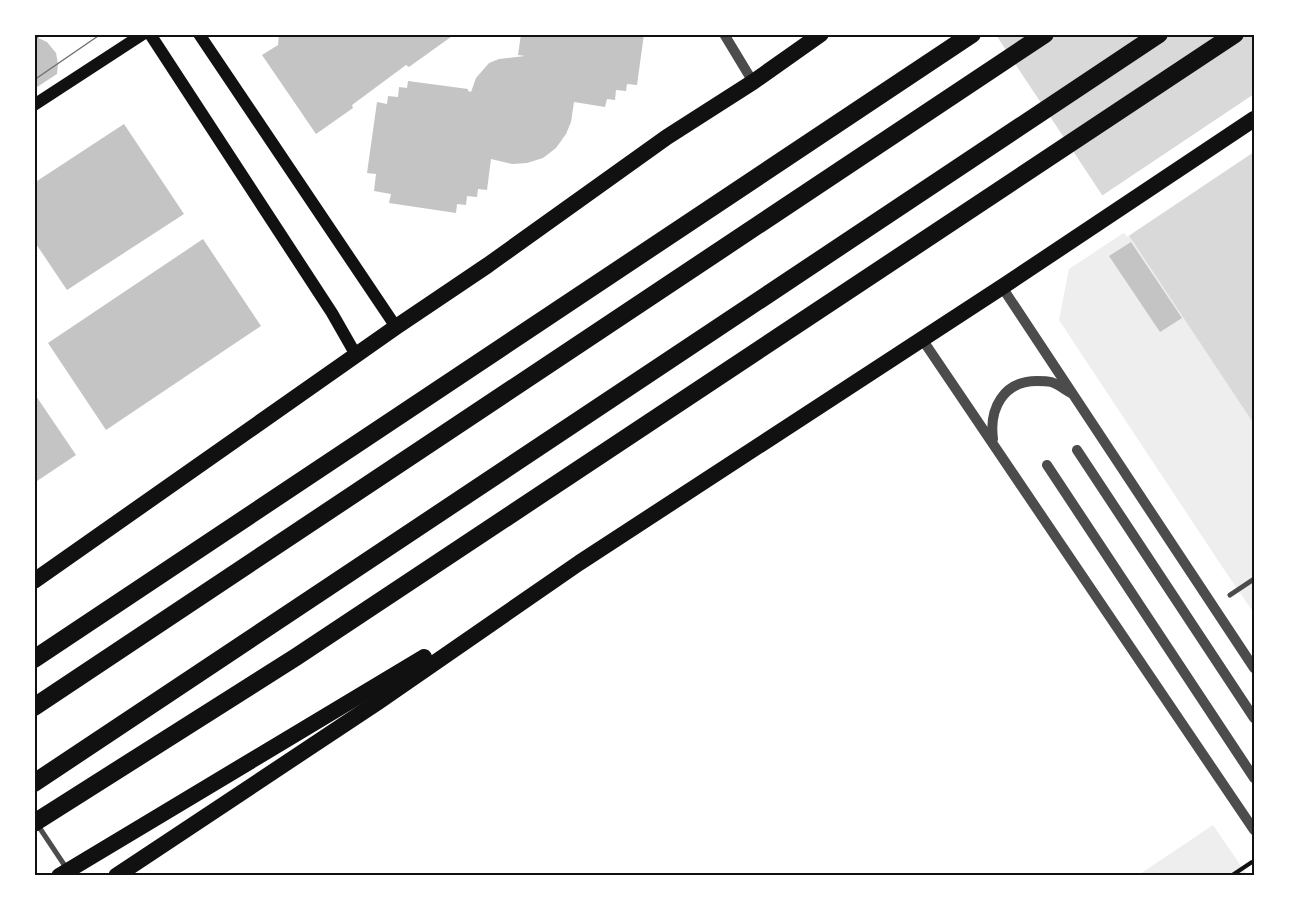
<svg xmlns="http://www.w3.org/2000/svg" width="1289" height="910" viewBox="0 0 1289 910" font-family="Lato,sans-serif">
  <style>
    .green { fill: #eee }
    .water { fill: #d9d9d9 }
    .pier { fill: #fff }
    .building { fill: #c4c4c4 }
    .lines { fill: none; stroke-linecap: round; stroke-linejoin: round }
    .path { stroke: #111; stroke-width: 4 }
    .pedestrian { stroke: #4c4c4c; stroke-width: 5 }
    .tertiary { stroke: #4c4c4c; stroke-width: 10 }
    .secondary { stroke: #111; stroke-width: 12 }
    .trunk { stroke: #111; stroke-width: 16 }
    .motorway { stroke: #111; stroke-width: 18 }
    .tram { stroke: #707070; stroke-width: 1.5 }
    .neatline { fill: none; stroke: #111; stroke-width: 2 }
  </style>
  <rect width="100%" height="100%" fill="#fff"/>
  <g class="green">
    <path d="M1128,230l126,190v193l-29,-42 -166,-251 10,-51z"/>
    <path d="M1213,825l34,50 -110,1z"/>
  </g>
  <path class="water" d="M996,35h258v389z"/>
  <path class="pier" d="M1254,94v58l-127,85 -27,-40z"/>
  <g class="building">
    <path d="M279,34h176l-46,33 -3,-2 -54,40 1,3 -37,26 -54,-79 16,-10z"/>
    <path d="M521,34h123l-7,51 -10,-1 -1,7 -10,-1 -1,10 -8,-1 -2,8 -31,-5 -3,20 -5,12 -10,14 -13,10 -16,5 -15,1 -21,-5 -4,31 -9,-1 -1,8 -10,-1 -1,9 -9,-1 -1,9 -67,-10 2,-9 -17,-3 2,-17 -9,-1 10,-71 10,2 1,-8 10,1 1,-10 8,1 1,-7 60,8v2l3,1 5,-14 13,-15 10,-4 26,-3 -7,-1z"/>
    <path d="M34,36l13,6 9,11 2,11 -1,10 -23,15z"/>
    <path d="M124,124l60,90 -117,76 -33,-49v-58z"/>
    <path d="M203,239l58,87 -155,104 -58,-87z"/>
    <path d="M1131,242l51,76 -22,14 -51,-76z"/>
    <path d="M34,393l42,62 -42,28z"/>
  </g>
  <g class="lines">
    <path class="path" d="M1231,876l21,-14"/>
    <g class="pedestrian">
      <path d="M1230,595l24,-16"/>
      <path d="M37,824l30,45"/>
    </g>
    <g class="tertiary">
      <path d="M724,34l29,48"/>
      <path d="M1002,287l252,381"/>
      <path d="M922,339l332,491"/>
      <path d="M993,439c-4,-30 10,-58 44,-58 4,0 10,0 14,1 7,2 14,8 20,11"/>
      <path d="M1077,450l177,268"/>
      <path d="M1047,465l207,313"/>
    </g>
    <g class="secondary">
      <path d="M150,34l182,279 24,42"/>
      <path d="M199,34l197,293"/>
      <path d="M34,105l109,-71"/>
    </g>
    <g class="trunk">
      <path d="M34,581l362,-254 92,-62 179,-128 86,-55 68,-48"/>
      <path d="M59,876l365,-219"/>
      <path d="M116,876l262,-174 201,-139 423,-276 252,-168"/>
    </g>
    <g class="motorway">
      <path d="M34,659l938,-625"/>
      <path d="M34,707l1011,-673"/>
      <path d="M34,783l1125,-749"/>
      <path d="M34,823l262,-166 939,-623"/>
    </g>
    <g class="tram">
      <path d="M34,39l8,-5"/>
      <path d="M34,80l67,-46"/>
    </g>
  </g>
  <rect width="1289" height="910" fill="none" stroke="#ffffff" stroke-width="72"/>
  <rect x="36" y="36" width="1217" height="838" class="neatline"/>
</svg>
